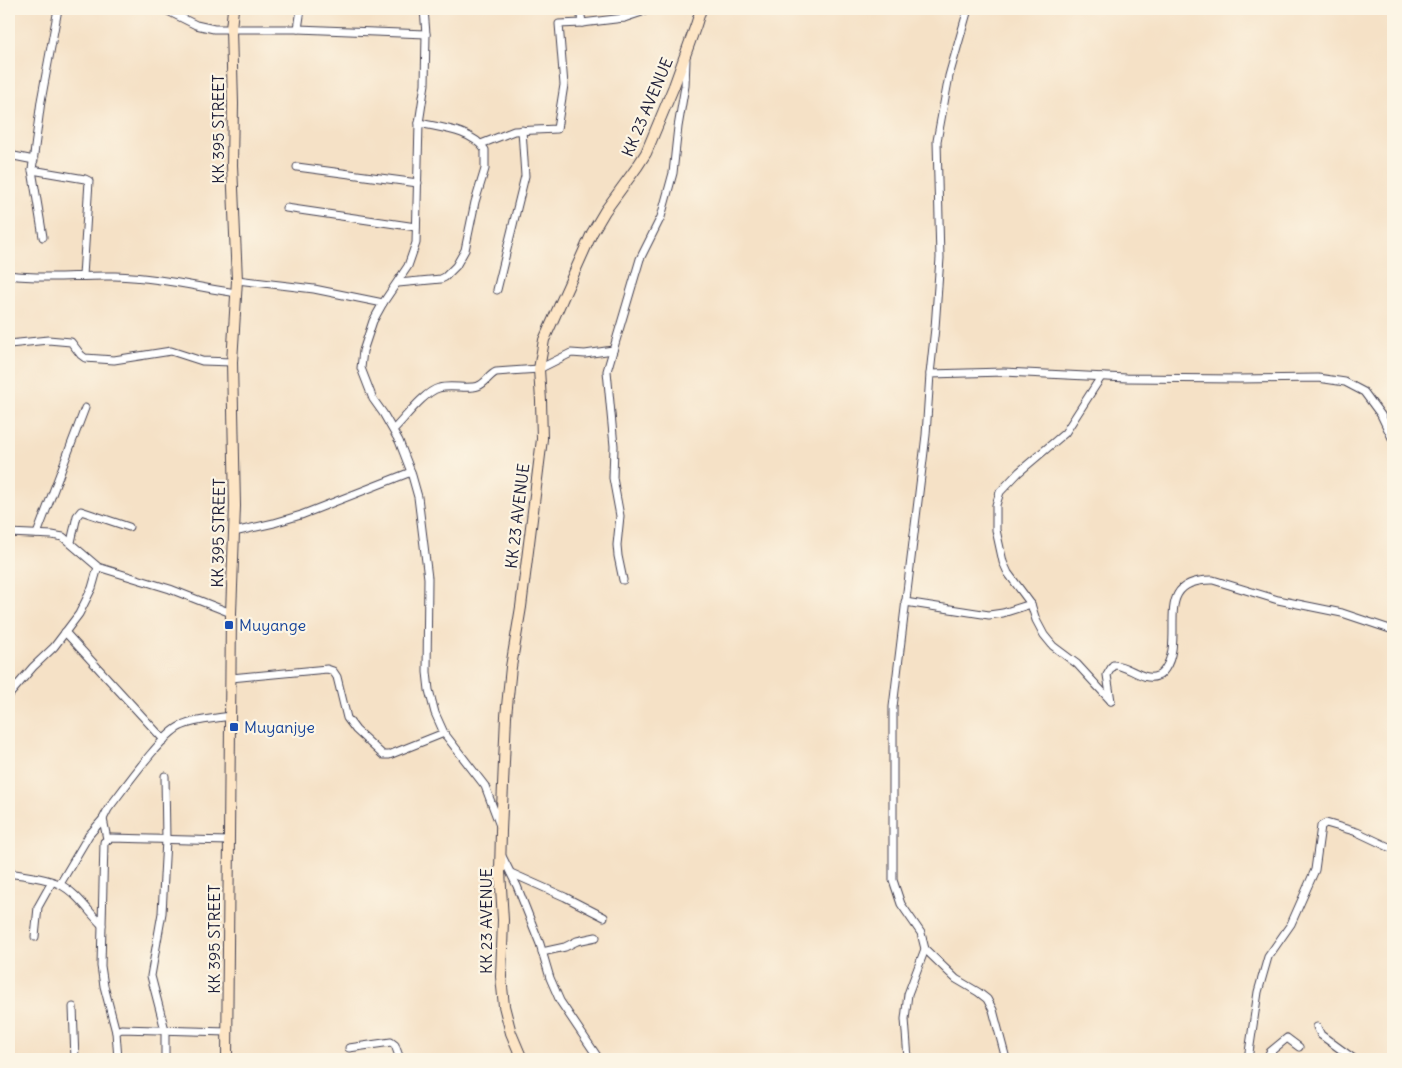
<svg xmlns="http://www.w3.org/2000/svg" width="1402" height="1068" viewBox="0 0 1402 1068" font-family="Delius,sans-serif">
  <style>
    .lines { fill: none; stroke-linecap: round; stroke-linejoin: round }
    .street-casing { stroke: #423f50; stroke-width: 9 }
    .secondary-casing { stroke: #423f50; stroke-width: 12 }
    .street { stroke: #fff; stroke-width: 7 }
    .secondary { stroke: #fde5c5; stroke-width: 10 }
    .transit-dot { fill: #1a4fb4; stroke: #fcf5e5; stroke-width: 2 }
    .labels { text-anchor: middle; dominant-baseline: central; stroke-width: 4.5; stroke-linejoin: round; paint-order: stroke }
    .street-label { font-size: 16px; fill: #22223b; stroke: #fcf5e5 }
    .transit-label { font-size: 16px; fill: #164399; stroke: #fcf5e5; text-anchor: start }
  </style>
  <rect width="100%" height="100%" fill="#fcf5e5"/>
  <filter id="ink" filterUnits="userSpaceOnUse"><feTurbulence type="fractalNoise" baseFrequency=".02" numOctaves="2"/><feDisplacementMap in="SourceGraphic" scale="10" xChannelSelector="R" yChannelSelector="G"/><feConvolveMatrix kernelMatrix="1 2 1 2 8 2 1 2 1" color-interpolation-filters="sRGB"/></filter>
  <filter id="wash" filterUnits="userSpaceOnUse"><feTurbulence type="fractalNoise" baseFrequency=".0096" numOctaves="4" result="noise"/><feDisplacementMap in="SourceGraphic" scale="20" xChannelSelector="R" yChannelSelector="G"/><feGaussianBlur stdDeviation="1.12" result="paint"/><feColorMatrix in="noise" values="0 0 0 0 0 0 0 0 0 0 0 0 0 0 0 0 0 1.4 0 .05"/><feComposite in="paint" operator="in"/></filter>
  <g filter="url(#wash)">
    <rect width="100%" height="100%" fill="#f5e1c6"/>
  </g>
  <g filter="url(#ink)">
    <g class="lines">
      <defs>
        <g id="street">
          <path d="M164,9l32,16 18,4h84l128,5"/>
          <path d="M424,9l2,25 -1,50 -6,39 -3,120 -8,23 -25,37 -10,18 -10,30 -2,17 12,31 10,14 16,28 12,31 7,25 10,81 -1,94 2,18 6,23 9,20 41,53 15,40"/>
          <path d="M580,9l2,14"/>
          <path d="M623,9l1,9"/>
          <path d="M298,29l3,-20"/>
          <path d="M481,144l33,-13 43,-2 7,-44 -5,-61 23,-1 42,-5 27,-9"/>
          <path d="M9,155l25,5"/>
          <path d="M297,167l121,16"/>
          <path d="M32,170l53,9 4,2 -6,95"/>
          <path d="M286,208l130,19"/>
          <path d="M43,237l-11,-67 9,-69 17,-92"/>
          <path d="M9,275c35,5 70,0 106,1 41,1 82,11 121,17"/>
          <path d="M237,280l77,9 69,14"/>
          <path d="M398,283l43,-4 4,-2 11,-11 9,-16 10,-48 10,-33v-19c-13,-20 -44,-22 -66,-27"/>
          <path d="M497,290l28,-114 -3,-46"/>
          <path d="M9,344l39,-4 23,2 10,13 4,3 29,2 57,-9 31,10 30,1"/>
          <path d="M930,374l5,-46 5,-70 -3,-117 12,-65 19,-67"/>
          <path d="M1101,377l-36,56 -46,39 -19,20 -4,13v25l7,32 5,11 23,31 5,16 8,15 9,11 24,18 34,37"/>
          <path d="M394,429c11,-11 30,-37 45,-41 13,-4 27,2 39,-2 8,-3 11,-11 18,-14l43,-3 32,-16 14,1 28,-4"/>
          <path d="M234,532l40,-9 27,-8 110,-43"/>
          <path d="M9,533l43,2 11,2 35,30 72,22 61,24"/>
          <path d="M37,534l48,-126"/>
          <path d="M71,542l6,-26 4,-5 48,16"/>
          <path d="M623,580l-5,-24 -1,-11 3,-29 -7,-38 1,-32 -7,-75 33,-112 21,-42 12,-44 5,-46 7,-41 1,-26"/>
          <path d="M905,602l84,13 14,-2 28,-9"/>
          <path d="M65,632l99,108"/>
          <path d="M231,678l96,-9 6,2 4,6 10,41 9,12 27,25h6l55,-22"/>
          <path d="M9,695l24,-28 21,-20 25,-33 13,-26 6,-21"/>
          <path d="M1111,701l-4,-26 6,-10c14,-1 30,17 44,11 4,-1 6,-4 8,-7 22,-32 -16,-90 48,-89l65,20 64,13 51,17"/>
          <path d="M107,839l-4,-20 5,-10c15,-19 54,-75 73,-83 15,-7 33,-7 49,-10"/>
          <path d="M502,856l15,30 23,58 10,34 10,23 39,58"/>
          <path d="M9,873c16,3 35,4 50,11 17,8 30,28 43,41"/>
          <path d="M511,873l54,24 39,20"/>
          <path d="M60,884l29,-49 14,-16"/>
          <path d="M35,937l3,-30 14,-25"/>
          <path d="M925,949l31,30 22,13 9,7 6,11 13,49"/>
          <path d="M542,952l23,-5 12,-6 19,-4"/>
          <path d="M73,1007l2,52"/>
          <path d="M1317,1027l4,8 33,24"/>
          <path d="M116,1032l-12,-46 -3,-20 3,-124 7,-4 118,3"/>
          <path d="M349,1048l42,-6 4,3 5,14"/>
          <path d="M118,1059l-2,-27 5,-3 107,3"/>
          <path d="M165,1059v-29l-14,-54 11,-63 4,-73 -1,-64"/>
          <path d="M908,1059l-3,-40 3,-25 17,-45 -4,-16 -20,-29 -8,-24v-173l33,-272 4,-61 74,-2 123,6 112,1 79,-1 27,4 19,10 17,23 12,25"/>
          <path d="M1248,1059l10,-67 10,-35 23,-33 24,-54 6,-44 5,-3 31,9 36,17"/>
          <path d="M1271,1059l-3,-3 2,-4 17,-14 12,9"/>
          <path d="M1391,1059l2,-1"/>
        </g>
        <g id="secondary">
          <path d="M227,1059l4,-446 4,-107 -3,-144 5,-82 -5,-115 1,-61 -2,-75 2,-20"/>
          <path d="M522,1059l-11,-26 -7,-27 -3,-29 2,-57 -3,-49 1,-40 5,-115 5,-49 10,-60 21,-168 -1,-38 -2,-32 5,-29 48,-107 13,-22 32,-44 9,-14 28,-67 22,-61 5,-16"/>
        </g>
      </defs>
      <use href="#street" class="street-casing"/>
      <use href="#secondary" class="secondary-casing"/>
      <use href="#street" class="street"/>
      <use href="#secondary" class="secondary"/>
    </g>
  </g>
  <g class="transit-dot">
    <rect x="224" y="620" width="10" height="10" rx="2.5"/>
    <rect x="229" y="722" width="10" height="10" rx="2.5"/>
  </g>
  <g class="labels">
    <g class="street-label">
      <text transform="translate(647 107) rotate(-67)">KK 23 AVENUE</text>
      <text transform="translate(218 129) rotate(-90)">KK 395 STREET</text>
      <text transform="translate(517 516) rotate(-83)">KK 23 AVENUE</text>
      <text transform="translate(218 533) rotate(-89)">KK 395 STREET</text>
      <text transform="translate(486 921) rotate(-90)">KK 23 AVENUE</text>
      <text transform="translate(214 939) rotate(-90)">KK 395 STREET</text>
    </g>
    <g class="transit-label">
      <text x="239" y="625">Muyange</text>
      <text x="244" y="727">Muyanjye</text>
    </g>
  </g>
  <rect width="1402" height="1068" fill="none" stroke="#fcf5e5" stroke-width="30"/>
</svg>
